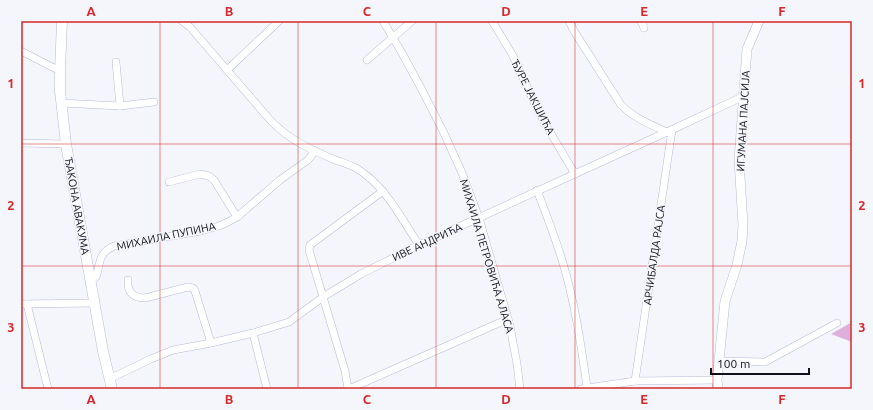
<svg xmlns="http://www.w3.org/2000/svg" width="873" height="410" viewBox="0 0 873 410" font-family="Ubuntu,sans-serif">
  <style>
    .forest { fill: #ddafda }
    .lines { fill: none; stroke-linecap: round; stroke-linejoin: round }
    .minor-casing { stroke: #b6bad6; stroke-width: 8 }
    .tertiary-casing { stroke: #b6bad6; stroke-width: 10 }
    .secondary-casing { stroke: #b6bad6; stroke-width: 11 }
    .minor { stroke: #fff; stroke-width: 7 }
    .tertiary { stroke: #fff; stroke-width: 9 }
    .secondary { stroke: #fff; stroke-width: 10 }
    .grid { fill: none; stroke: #d62828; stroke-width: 1; stroke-opacity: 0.55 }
    .labels { text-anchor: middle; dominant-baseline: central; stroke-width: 3; stroke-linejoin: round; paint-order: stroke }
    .street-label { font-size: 11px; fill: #0f111a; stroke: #f5f6fc }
    .neatline { fill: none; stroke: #d62828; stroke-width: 1.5 }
    .grid-label { font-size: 13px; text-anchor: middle; font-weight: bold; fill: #d62828 }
  </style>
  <rect width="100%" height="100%" fill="#f5f6fc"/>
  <path class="forest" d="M852,322v20l-21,-8z"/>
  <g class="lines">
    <defs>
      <g id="minor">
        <path d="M182,21l8,6 81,94c19,19 38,28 62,38 7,3 16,5 23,9 29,17 45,50 63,77"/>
        <path d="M383,21l19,32 20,37 21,41 19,42 17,45 31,108 7,38 3,25"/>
        <path d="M492,21l20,33 23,50 9,18 31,52"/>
        <path d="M569,21l5,10 47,74c13,13 30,20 46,27"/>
        <path d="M641,21l3,7"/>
        <path d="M21,51l39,20"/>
        <path d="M367,60l45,-39"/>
        <path d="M116,62l4,44"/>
        <path d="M227,70l52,-49"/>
        <path d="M61,103l59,3 34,-4"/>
        <path d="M21,143l45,1"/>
        <path d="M169,182l31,-8 9,2 5,4 23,37"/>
        <path d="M537,190c9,24 18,47 25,70 13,42 19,85 25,127"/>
        <path d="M128,280c-1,12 5,18 17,18l43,-11 5,1 2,3 16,52"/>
        <path d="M90,281l6,-4 1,-3c3,-13 3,-22 17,-28l87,-15 18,-5 9,-4 9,-5 43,-37 28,-20 7,-9"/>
        <path d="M21,304l73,-1"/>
        <path d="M27,304l21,85"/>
        <path d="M253,333l14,56"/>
        <path d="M719,361l46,1 72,-39"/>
        <path d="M109,379l42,-20 22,-9 38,-7 42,-10 36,-11 34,-25 38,-23 58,-29 248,-113 77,-36"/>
        <path d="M635,381l37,-251"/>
        <path d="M348,389l-3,-18 -36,-121 1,-5 73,-54"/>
        <path d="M349,389l159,-70"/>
        <path d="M581,389l54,-8 82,-1"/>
      </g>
      <path id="tertiary" d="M718,389l-1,-9 8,-79 12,-36 5,-24 1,-16 -4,-65 8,-111 12,-28"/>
      <path id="secondary" d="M62,21l-2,50v20l6,53 37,207 9,38"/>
    </defs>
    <use href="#minor" class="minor-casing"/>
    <use href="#tertiary" class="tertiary-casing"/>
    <use href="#secondary" class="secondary-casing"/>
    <use href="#minor" class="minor"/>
    <use href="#tertiary" class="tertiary"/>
    <use href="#secondary" class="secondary"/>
  </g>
  <path class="grid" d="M160,21v368M298,21v368M436,21v368M575,21v368M713,21v368M21,144h831M21,266h831"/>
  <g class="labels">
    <g class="street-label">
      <text transform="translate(533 97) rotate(63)">ЂУРЕ ЈАКШИЋА</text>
      <text transform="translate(743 121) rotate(-87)">ИГУМАНА ПАЈСИЈА</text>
      <text transform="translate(77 206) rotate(80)">ЂАКОНА АВАКУМА</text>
      <text transform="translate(166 236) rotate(-12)">МИХАИЛА ПУПИНА</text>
      <text transform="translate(427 242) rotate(-25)">ИВЕ АНДРИЋА</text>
      <text transform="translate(654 255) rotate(-82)">АРЧИБАЛДА РАЈСА</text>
      <text transform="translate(487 256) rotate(73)">МИХАИЛА ПЕТРОВИЋА АЛАСА</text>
    </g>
  </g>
  <rect width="873" height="410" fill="none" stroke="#f5f6fc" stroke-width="44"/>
  <path d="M711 368v6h98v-6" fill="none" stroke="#0f111a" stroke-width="2"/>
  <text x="717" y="368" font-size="12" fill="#0f111a" stroke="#f5f6fc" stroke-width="3" paint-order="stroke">100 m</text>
  <rect x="22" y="22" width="829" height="366" class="neatline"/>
  <g class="grid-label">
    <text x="91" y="16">A</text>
    <text x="229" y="16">B</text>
    <text x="367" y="16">C</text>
    <text x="506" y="16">D</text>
    <text x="644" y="16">E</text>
    <text x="782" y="16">F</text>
    <text x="11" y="88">1</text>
    <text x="862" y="88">1</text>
    <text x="11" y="210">2</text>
    <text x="862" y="210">2</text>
    <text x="11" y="332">3</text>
    <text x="862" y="332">3</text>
    <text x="91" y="404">A</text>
    <text x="229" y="404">B</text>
    <text x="367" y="404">C</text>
    <text x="506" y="404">D</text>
    <text x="644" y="404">E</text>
    <text x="782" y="404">F</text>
  </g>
</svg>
